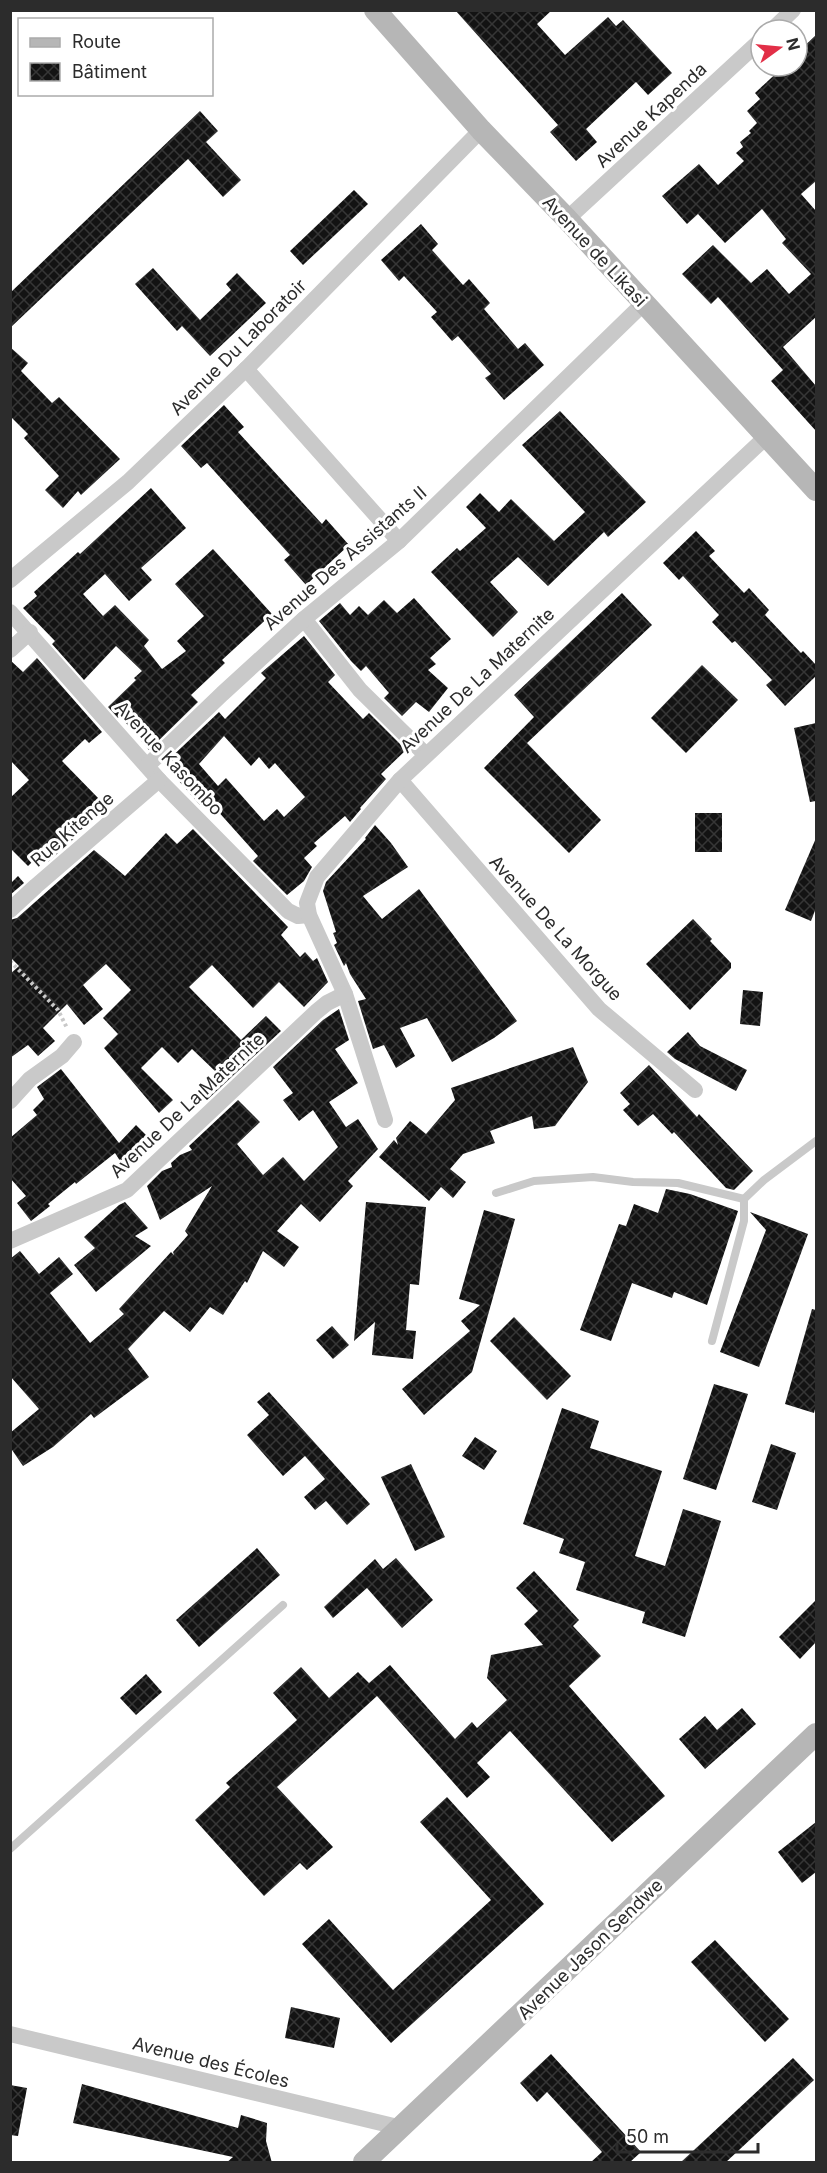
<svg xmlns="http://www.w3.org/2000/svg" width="827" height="2173" viewBox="0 0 827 2173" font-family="Inter,sans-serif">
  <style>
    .building { fill: url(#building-cross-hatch); fill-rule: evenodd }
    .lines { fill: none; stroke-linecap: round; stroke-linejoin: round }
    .path { stroke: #c9c9c9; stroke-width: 4; stroke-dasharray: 3 3; stroke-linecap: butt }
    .lane { stroke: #c9c9c9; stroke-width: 8 }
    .street { stroke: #c9c9c9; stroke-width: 16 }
    .secondary { stroke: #b6b6b6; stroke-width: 22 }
    .labels { text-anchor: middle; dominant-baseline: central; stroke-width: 6; stroke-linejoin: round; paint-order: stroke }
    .street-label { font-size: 18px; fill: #2c2c2c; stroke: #fff }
  </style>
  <defs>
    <pattern id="building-cross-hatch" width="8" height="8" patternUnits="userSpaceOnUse" patternTransform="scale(1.5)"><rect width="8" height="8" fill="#131313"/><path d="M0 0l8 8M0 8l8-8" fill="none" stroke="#363636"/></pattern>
  </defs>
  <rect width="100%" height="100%" fill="#fff"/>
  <g class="building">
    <path d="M455,10h97l-15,14 28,31 43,-38 8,9 7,-6 49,53 -24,22 -12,-13 -50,47 11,13 -21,19 -26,-29 8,-7z"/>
    <path d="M816,35v146l-15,13 15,17v106l-33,30 33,39v45l-45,-50 12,-11 -65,-73 -7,7 -29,-30 31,-29 38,38 16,-14 22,25 22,-20 -29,-31 4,-4 -24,-30 -37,34 -27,-29 -11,10 -25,-28 37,-32 19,21 26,-24 -8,-8 7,-6 -3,-5 11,-9 -2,-2 8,-8 -10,-12 13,-12 -5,-6 29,-27h13v-13z"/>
    <path d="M200,111l18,20 -12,11 35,38 -18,17 -35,-38 -178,169v-35z"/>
    <path d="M354,190l14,14 -65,61 -13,-14z"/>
    <path d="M421,224l17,20 -6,6 31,35 6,-6 21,24 -6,6 34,40 7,-6 19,22 -40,35 -19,-22 6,-4 -33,-38 -6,5 -21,-24 6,-5 -33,-36 -5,5 -18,-21z"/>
    <path d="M153,268l47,52 31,-30 -5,-6 11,-11 29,30 -56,53 -28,-30 -5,5 -42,-47z"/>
    <path d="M10,347l18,16 -7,8 31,32 7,-6 61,62 -39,36 -3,-4 -15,17 -18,-18 14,-14 -35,-38 4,-4 -18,-18z"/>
    <path d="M224,405l20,22 -6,5 84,92 4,-5 23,26 -43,40 -22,-25 6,-5 -83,-92 -6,5 -20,-22z"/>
    <path d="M560,411l86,91 -38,35 -4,-5 -56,54 -30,-29 -28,25 28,30 -25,25 -62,-65 26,-24 3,3 26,-23 -20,-21 14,-14 19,19 12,-13 43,42 31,-29 -63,-67z"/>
    <path d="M151,488l35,40 -45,40 11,12 -23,21 -24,-27 -22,20 20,22 12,-11 34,35 -5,6 18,23 24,-18 -9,-10 27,-25 -29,-32 38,-35 59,65 -50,46 3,3 -34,32 7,7 -49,48 -29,-34 -2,2 -10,-11 28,-27 -2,-2 8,-7 -26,-25 -32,34 -32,-36 3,-3 -32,-33 14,-12 -3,-4 44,-40 2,2z"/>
    <path d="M696,531l19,20 -6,5 35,37 5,-5 20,22 -4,5 36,38 2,-2 13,14v11l-31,30 -19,-21 6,-5 -37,-39 -3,2 -20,-21 7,-7 -36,-39 -4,4 -16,-17z"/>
    <path d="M622,593l30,32 -125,118 74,77 -32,33 -85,-85 50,-51 -20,-22z"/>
    <path d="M414,598l37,41 -21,19 6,6 -8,6 20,18 -19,24 -13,-10 -14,14 -18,-18 5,-5 -23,-27 -5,5 -10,-10 -32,-40 21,-18 10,12 9,-9 9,9 16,-15 13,13z"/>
    <path d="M304,636l31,39 -7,7 35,37 6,-6 37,37 -25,24 5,5 -26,29 1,1 -11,13 -5,-6 -31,27 3,3 -13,12 8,9 -8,14 -17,14 -34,-34 5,-5 -51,-57 -7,6 -36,-41 55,-52 6,7 41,-41 -5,-5zM224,736l27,30 8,-9 10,12 6,-6 30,34 -21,20 -7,-8 -13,12 -38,-43 -8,8 -19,-22z"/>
    <path d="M37,658l65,74 -13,11 -4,-4 -23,22 39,40 -30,30 6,5 -29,26 -7,-9 -13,13 -18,-18v-50l19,-18 -19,-20v-100l13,12z"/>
    <path d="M702,665l36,35 -52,53 -35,-35z"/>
    <path d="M816,723v78l-6,1 -16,-74z"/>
    <rect x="695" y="813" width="27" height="39"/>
    <path d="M375,825l16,18 17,24 -45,29 19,23 37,-30 98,132 -23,17 -42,24 -25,-44 -27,10 15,28 -19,12 -12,-23 -11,4 -15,-48 8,-2 -16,-25 -4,-11 -2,3 -10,-21 3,-2 -4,-10 3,-1 -13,-41 3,-9 40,-43 -1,-1z"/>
    <path d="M193,829l95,98 -7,8 19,22 5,-5 8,9 4,-3 11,24 -24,25 -25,-25 -26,26 -41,-43 -1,1 -22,21 52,53 25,-24 15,15 -74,69 -9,-9 18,-19 -24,-23 -14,14 -16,-16 -21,21 32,32 -14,13 -55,-65 14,-14 -15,-16 28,-28 -25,-26 -23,21 20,24 -19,16 -17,-21 -24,24 12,13 -17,15 -10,-11 -18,13v-84l9,-8 -9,-9v-37l7,-2 77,-68 31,26 41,-43 11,11z"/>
    <path d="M816,838v70l-5,13 -26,-11z"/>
    <path d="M18,876l6,7 -14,12v-11z"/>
    <path d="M693,919l19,20 -2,2 21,22v5l-41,42 -44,-46z"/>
    <path d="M743,990l20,2 -3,34 -20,-2z"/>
    <path d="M339,1009l10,31 -14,9 23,34 -29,19 17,25 12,-8 20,30 -30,32 5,5 -33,36 -19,-18 -24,27 22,16 -15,20 -21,-16 -16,32 -2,-2 -22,34 -13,-8 -20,25 -26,-21 -36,38 21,28 -55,41 -3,-4 -38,33 -30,19 -13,-19v-14l29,-24 -29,-33v-117l10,-8 19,23 20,-17 14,17 -23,19 40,50 34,-29 -5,-5 52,-57 3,3 -1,-3 15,-17 -3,-4 27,-45 -52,34 -13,-34 15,-15 10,-4 -1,-4 9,-8 12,-5 -3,-4 49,-46 22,22 -23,22 26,31 20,-18 21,24 34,-34 -25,-37 -14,11 -16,-21 10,-7 -20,-26 50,-47z"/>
    <path d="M688,1032l12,14 47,24 -11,21 -61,-32 -8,-7z"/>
    <path d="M573,1047l15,35 -33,44 -21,3 -2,-13 -42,15 5,12 -32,11 -13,15 16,13 -13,16 -12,-11 -12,14 -50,-44 15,-17 4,5 -2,-7 14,-17 16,13 29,-34 -4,-12z"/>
    <path d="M649,1065l48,52 2,-3 54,57 -19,19 -8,-2 -52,-56 -2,2 -19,-20 -15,12 -15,-16 7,-6 -10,-11z"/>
    <path d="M61,1069l58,74 17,-18 13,13v6l-25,23 -9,-14 -39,31 -1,-2 -27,22 2,2 -19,15 -14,-18 9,-7 -16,-18v-40l27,-23 -4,-5 11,-11 -7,-12z"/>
    <path d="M666,1189l24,5 48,17 -31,94 -33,-13 -2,6 -40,-15 -21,58 -31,-11 39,-106 7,2 8,-22 24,9z"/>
    <path d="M125,1202l23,26 -13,8 16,10 -55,46 -22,-27 21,-17 -11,-11 35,-32z"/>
    <path d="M366,1202l60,5 -7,78 -9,-1 -4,46 10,1 -3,28 -41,-4 3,-33 -21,19z"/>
    <path d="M484,1210l31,9 -43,153 -48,43 -22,-26 68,-58 -9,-10 19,-16 -21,-6z"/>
    <path d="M750,1212l58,22 -49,133 -39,-15 46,-122z"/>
    <path d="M812,1309l4,1v95l-2,8 -29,-9z"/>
    <path d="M514,1317l57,59 -24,24 -57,-59z"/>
    <path d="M332,1326l17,19 -16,14 -17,-19z"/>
    <path d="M714,1384l34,10 -32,96 -33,-11z"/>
    <path d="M269,1392l101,112 -23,21 -21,-24 -11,9 -11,-13 21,-18 -20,-23 -22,20 -36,-41 22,-20 -12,-13z"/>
    <path d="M562,1408l37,13 -9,27 72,23 -27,85 30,10 18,-57 38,12 -36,116 -43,-14 3,-11 -69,-22 9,-28 -26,-9 5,-14 -41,-15z"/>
    <path d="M475,1437l22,14 -13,19 -22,-14z"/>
    <path d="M771,1444l25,9 -19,57 -25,-8z"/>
    <path d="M411,1464l34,73 -30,14 -34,-74z"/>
    <path d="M257,1548l23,27 -81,72 -23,-27z"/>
    <path d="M396,1558l37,42 -31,28 -35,-40 -34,30 -9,-11 51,-48 8,10z"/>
    <path d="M534,1571l45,49 -6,6 28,30 -32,30 96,110 -53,46 -102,-111 -33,32 13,14 -23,21 -90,-102 -100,91 56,60 -26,23 -7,-7 -36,33 -69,-76 35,-33 -4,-4 71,-63 -24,-27 28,-26 28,31 29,-26 11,11 21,-18 65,74 17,-17 5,6 30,-28 -20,-22 4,-23 52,-10 -19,-21 14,-13 -22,-23z"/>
    <path d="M816,1600v42l-16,17 -21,-22z"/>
    <path d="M146,1674l16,18 -26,23 -16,-17z"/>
    <path d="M742,1708l14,16 -51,45 -26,-30 26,-23 12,14z"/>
    <path d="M447,1797l97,107 -153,139 -89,-99 27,-25 64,71 98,-90 -71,-78z"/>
    <path d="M816,1822v50l-14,11 -24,-31z"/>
    <path d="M715,1940l74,79 -24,23 -74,-80z"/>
    <path d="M291,2007l49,11 -6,30 -49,-10z"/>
    <path d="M551,2054l90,98 -12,11h-39l12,-11 -55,-60 -10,10 -17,-19z"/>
    <path d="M793,2058l21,22 -89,83h-45z"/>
    <path d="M82,2084l156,44 3,-13 26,8 -1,18 6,22h-46l7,-6 -160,-34z"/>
    <path d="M10,2085l17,3 -9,48 -8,-1z"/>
  </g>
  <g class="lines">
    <path class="path" d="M10,961l48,49 9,18"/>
    <g class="lane">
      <path d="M496,1193l38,-12 59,-4 40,5 45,1 66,16"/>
      <path d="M712,1341l32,-120v-22l20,-19 52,-39"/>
      <path d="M10,1849l273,-244"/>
    </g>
    <g class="street">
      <path d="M772,30l21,-20"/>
      <path d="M567,219l194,-179"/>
      <path d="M246,369l153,172"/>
      <path d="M10,580l118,-98 118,-113 235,-239"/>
      <path d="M10,612l149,168 129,131 10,5 11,-1"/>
      <path d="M304,619l56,71 66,65"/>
      <path d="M10,650l20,-18"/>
      <path d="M147,766l75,-72 82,-75 95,-78 245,-238"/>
      <path d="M400,780l199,229 96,81"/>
      <path d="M10,910l26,-24 123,-106"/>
      <path d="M10,1101l20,-22 32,-23 12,-14"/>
      <path d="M385,1120l-40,-126 -36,-79 -2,-12 10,-26 83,-97 367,-344"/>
      <path d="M10,1241l117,-51 189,-178 11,-9 18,-9"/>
      <path d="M10,2034l392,94"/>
    </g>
    <g class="secondary">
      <path d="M375,10l106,120 86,89 249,271"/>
      <path d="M364,2162l452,-428"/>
    </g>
  </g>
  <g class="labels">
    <g class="street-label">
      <text transform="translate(651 115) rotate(-43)">Avenue Kapenda</text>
      <text transform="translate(595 251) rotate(47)">Avenue de Likasi</text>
      <text transform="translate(238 347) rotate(-45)">Avenue Du Laboratoir</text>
      <text transform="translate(345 558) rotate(-41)">Avenue Des Assistants II</text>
      <text transform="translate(477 680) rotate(-43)">Avenue De La Maternite</text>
      <text transform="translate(169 758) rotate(47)">Avenue Kasombo</text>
      <text transform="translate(72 829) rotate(-41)">Rue Kitenge</text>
      <text transform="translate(556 928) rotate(48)">Avenue De La Morgue</text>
      <text transform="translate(187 1105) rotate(-43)">Avenue De La Maternite</text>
      <text transform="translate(590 1949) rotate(-44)">Avenue Jason Sendwe</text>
      <text transform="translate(211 2062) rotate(14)">Avenue des Écoles</text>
    </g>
  </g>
  <rect width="827" height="2173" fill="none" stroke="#2c2c2c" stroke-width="24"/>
  <rect x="18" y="18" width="195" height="78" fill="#ffffff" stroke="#ababab" stroke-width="1.5"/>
  <rect x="30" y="38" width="30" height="9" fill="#b6b6b6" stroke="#ababab" stroke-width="1.5"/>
  <text x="72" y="48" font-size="18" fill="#2c2c2c">Route</text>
  <rect x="30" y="63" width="30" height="18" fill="url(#building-cross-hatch)" stroke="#ababab" stroke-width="1.5"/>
  <text x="72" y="78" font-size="18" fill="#2c2c2c">Bâtiment</text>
  <g transform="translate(779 48) rotate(75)"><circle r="28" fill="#ffffff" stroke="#ababab" stroke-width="1.5"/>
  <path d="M0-4.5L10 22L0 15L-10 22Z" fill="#e22f47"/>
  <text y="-9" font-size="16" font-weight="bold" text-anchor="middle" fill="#2c2c2c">N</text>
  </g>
  <path d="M617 2143v9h141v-9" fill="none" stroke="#2c2c2c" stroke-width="3"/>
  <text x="626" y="2143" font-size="18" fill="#2c2c2c" stroke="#ffffff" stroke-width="4.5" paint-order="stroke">50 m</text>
</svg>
